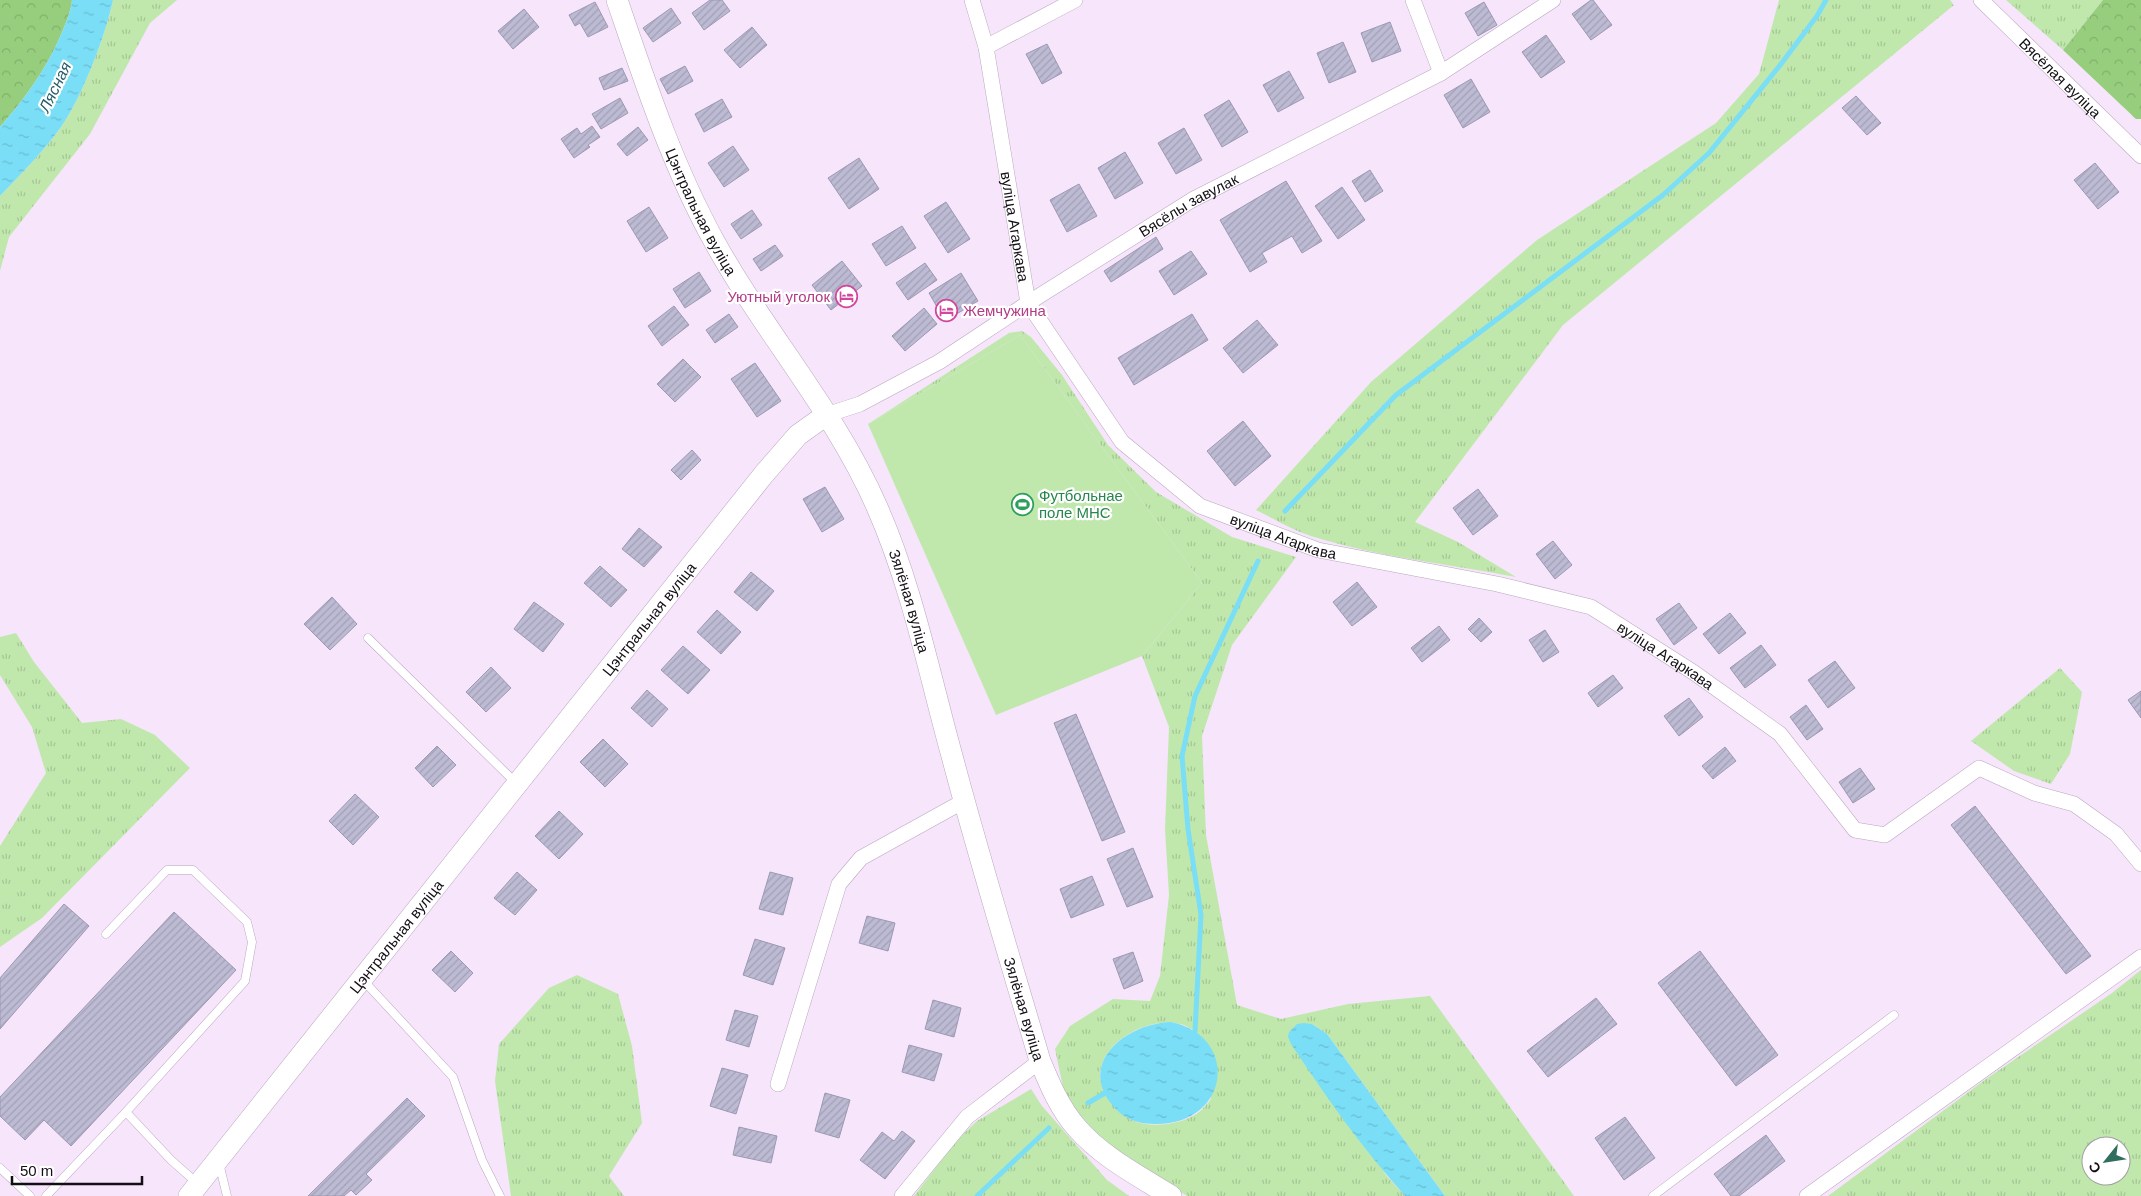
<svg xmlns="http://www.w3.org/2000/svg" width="2141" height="1196" viewBox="0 0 2141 1196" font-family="Helvetica,sans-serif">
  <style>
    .grass { fill: url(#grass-tufts); fill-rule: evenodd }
    .forest { fill: url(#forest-crowns) }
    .pitch { fill: #c0e8ad }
    .water { fill: url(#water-ripples) }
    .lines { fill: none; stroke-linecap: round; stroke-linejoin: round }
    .stream { stroke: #7adef6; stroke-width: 5 }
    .building { fill: url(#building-hatch); stroke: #9b99b1 }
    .lane-casing { stroke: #b9a8bd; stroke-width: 9 }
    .street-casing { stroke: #b9a8bd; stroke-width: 16 }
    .secondary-casing { stroke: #b9a8bd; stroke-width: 22 }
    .lane { stroke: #fff; stroke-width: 8 }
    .street { stroke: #fff; stroke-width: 15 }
    .secondary { stroke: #fff; stroke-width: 21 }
    .labels { text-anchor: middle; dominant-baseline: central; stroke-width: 4.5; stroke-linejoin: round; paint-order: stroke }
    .street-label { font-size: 15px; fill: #130e15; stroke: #fff }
    .hotel-label { font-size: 15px; fill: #b23c85; stroke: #fff; text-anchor: end }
    .leisure-label { font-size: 15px; fill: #27864d; stroke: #fff; text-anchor: start }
    .water-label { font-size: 16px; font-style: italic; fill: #265e6b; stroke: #fff }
  </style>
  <defs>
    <pattern id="grass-tufts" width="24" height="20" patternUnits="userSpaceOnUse" patternTransform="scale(1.25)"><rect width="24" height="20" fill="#c0e8ad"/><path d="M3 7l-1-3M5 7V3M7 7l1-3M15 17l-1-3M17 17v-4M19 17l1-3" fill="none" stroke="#a4c694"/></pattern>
    <pattern id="forest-crowns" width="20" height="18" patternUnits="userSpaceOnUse" patternTransform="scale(1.25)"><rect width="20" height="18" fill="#97ce7d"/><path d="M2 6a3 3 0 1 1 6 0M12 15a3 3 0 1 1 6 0" fill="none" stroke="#81b06b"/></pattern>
    <pattern id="water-ripples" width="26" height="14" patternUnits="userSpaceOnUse" patternTransform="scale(1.25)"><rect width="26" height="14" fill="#7adef6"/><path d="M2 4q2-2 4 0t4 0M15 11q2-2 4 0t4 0" fill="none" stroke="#69bdd2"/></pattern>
    <pattern id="building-hatch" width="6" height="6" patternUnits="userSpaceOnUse" patternTransform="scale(1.25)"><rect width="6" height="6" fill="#bdbbd4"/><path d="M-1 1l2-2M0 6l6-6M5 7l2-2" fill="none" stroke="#a2a0b5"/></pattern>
  </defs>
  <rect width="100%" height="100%" fill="#f7e5fb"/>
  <g class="grass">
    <path d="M113,0h64l-27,23 -60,111 -81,103 -9,34v-75c21,-22 43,-44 61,-69 21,-30 44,-90 52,-127z"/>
    <path d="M1779,0h171l4,5 -391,320 -148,197 43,20 58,35c-68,-13 -138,-20 -205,-41 -19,-6 -37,-17 -55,-26l115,-128 166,-142 179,-117 43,-49z"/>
    <path d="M2006,0h97l-40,50z"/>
    <path d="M1022,331l9,6 31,38 46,70 48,47 76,45 64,20 -64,88 -30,91 4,99 31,170 44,14 67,-15 82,-8 144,200h-129l-118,-162 -15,-10h-15l89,151 19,21h-218l-84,-56 -24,-26 -15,-22 -9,-43 15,-23 43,-27 37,2 10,-25 9,-81 -4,-66 4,-102 -27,-71 60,-73 -182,-248 -152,89 141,-91zM1171,1022l13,3 11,6 16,68c-6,7 -11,14 -20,18 -16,8 -43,11 -59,3 -6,-3 -10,-9 -14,-13 -4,-5 -10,-9 -13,-14 -12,-22 1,-44 19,-56 15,-10 29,-14 47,-15z"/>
    <path d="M16,633l18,29 48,61 39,-4 34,16 35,33 -148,150 -42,29v-101l46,-73 -14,-46 -32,-52v-38z"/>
    <path d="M2060,668l22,24 -12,62 -19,30 -37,-13 -43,-30z"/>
    <path d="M2141,970v226h-313l158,-117 126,-86zM2091,1146h30v30h-30z"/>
    <path d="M577,975l41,19 14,52 10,77 -33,53 15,20h-113l-16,-115 4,-37 50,-56z"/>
    <path d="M1031,1089l11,17 65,74 22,16h-215l43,-56 20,-19z"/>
  </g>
  <g class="forest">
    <path d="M0,0h72c-1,11 -5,20 -9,30 -15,37 -37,67 -63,97z"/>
    <path d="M2103,0h38v119h-5l-73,-69z"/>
  </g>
  <path class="pitch" d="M1020,335l182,248 -60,73 -146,59 -128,-291z"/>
  <g class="water">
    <path d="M72,0h41c-8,37 -31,97 -52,127 -18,25 -40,47 -61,69v-69c26,-30 48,-60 63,-97 4,-10 8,-19 9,-30z"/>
    <path d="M1171,1022c69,14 60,103 -16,102 -12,0 -26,-3 -35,-11 -48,-44 1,-89 51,-91z"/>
    <path d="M1304,1023l8,1 15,10 118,162h-40c-43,-48 -79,-99 -114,-152l-3,-7 1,-5 8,-8z"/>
  </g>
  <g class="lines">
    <g class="stream">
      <path d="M1285,511l111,-116 267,-200 46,-42 72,-89 36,-48 9,-16"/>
      <path d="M1195,1031l6,-116 -13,-86 -6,-73 13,-60 63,-135"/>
      <path d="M1088,1103l17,-10"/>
      <path d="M977,1196l72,-68"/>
    </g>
  </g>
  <g class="building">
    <path d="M710,0h12l8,11 -26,19 -12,-17z"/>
    <path d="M1591,0h2l19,25 -21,15 -19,-26z"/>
    <path d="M595,2l13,25 -20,10 -8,-14 -5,3 -6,-11z"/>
    <path d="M1484,2l13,23 -19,11 -13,-23z"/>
    <path d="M671,8l10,15 -28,19 -10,-14z"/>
    <path d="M524,9l15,18 -26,22 -15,-18z"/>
    <path d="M1390,22l11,29 -29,11 -11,-29z"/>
    <path d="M752,27l15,18 -27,23 -16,-18z"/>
    <path d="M1546,35l19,27 -24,16 -19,-26z"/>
    <path d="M1343,42l13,30 -27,11 -12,-30z"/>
    <path d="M1047,44l15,29 -20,11 -16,-30z"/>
    <path d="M685,66l8,15 -25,13 -8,-15z"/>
    <path d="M622,68l6,13 -24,9 -5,-12z"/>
    <path d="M1289,71l15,27 -26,14 -15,-27z"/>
    <path d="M1471,79l19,33 -27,16 -19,-33z"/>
    <path d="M1856,96l25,27 -14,12 -25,-27z"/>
    <path d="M620,98l8,15 -27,16 -9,-15z"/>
    <path d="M722,99l10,18 -28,15 -9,-18z"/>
    <path d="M1229,100l19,32 -26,15 -18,-32z"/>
    <path d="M592,126l8,11 -12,8 2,2 -16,11 -13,-19 16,-11 4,6z"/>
    <path d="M638,127l10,13 -21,16 -10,-12z"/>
    <path d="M1184,128l18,32 -26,14 -18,-31z"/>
    <path d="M733,146l16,24 -25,17 -16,-24z"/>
    <path d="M1125,152l18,31 -28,16 -17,-31z"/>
    <path d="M859,158l20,31 -30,20 -21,-31z"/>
    <path d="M2095,163l24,29 -21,17 -24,-29z"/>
    <path d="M1370,170l13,21 -18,11 -13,-21z"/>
    <path d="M1286,181l36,60 -20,12 -10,-17 -30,17 5,9 -17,10 -30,-52z"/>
    <path d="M1079,184l18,32 -30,16 -17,-32z"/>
    <path d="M1342,187l23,33 -27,19 -23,-33z"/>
    <path d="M946,202l24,37 -22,14 -24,-37z"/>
    <path d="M649,207l19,31 -22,14 -19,-31z"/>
    <path d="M752,210l10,15 -21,14 -10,-15z"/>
    <path d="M902,226l14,22 -30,18 -14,-22z"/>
    <path d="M1156,237l7,12 -52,33 -7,-11z"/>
    <path d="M775,245l8,11 -22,15 -8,-12z"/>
    <path d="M1191,251l16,23 -33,21 -15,-24z"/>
    <path d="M842,261l20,25 -31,24 -19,-25z"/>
    <path d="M925,263l12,17 -29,20 -12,-17z"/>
    <path d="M699,272l12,19 -26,17 -12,-19z"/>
    <path d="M961,273l17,28 -33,20 -16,-28z"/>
    <path d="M674,306l15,19 -27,21 -14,-20z"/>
    <path d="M924,308l13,16 -32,27 -13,-15z"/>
    <path d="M729,314l9,13 -23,16 -9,-13z"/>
    <path d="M1192,314l16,26 -74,45 -16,-27z"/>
    <path d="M1257,320l21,25 -35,28 -20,-25z"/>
    <path d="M683,359l18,18 -26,25 -18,-18z"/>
    <path d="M755,363l26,38 -24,16 -26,-38z"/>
    <path d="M1243,421l28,35 -36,30 -28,-35z"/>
    <path d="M692,450l9,10 -20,20 -10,-10z"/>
    <path d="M825,487l19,32 -22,13 -19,-33z"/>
    <path d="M1478,489l20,27 -25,19 -20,-27z"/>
    <path d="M639,528l23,19 -18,20 -22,-18z"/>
    <path d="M1553,541l19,24 -17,14 -19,-25z"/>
    <path d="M600,566l27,24 -16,17 -27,-24z"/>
    <path d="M751,572l23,19 -17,20 -23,-19z"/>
    <path d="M1357,582l20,25 -25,19 -19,-24z"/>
    <path d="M332,597l25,27 -27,26 -26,-26z"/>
    <path d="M534,602l30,22 -21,28 -29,-23z"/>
    <path d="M1679,603l18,25 -23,17 -18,-26z"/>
    <path d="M717,610l24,22 -20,22 -24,-22z"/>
    <path d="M1730,613l16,20 -27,21 -16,-20z"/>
    <path d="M1479,618l13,14 -11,10 -13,-13z"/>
    <path d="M1439,626l11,14 -28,22 -11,-14z"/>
    <path d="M1545,630l14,22 -16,10 -14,-22z"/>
    <path d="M1761,645l15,20 -31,23 -15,-20z"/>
    <path d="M683,646l27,24 -22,24 -27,-24z"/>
    <path d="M1835,661l20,27 -27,20 -20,-28z"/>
    <path d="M491,667l20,21 -25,24 -20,-20z"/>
    <path d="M1613,675l10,13 -25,19 -10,-14z"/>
    <path d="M647,690l21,19 -16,18 -21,-19z"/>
    <path d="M2141,691v27l-13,-18z"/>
    <path d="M1689,698l14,19 -24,19 -15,-20z"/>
    <path d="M1806,705l17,24 -16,11 -17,-23z"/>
    <path d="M1076,714l49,118 -23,9 -48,-118z"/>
    <path d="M603,739l25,25 -23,23 -25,-25z"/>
    <path d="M437,746l19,19 -23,22 -18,-19z"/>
    <path d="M1725,747l11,14 -23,18 -11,-13z"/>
    <path d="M1860,768l15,21 -22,14 -14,-21z"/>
    <path d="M355,794l24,23 -26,28 -24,-24z"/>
    <path d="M1975,806l116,150 -25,18 -115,-149z"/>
    <path d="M559,811l24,23 -24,25 -24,-23z"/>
    <path d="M1133,848l20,49 -26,10 -20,-48z"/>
    <path d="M517,872l20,18 -22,25 -21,-17z"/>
    <path d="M770,872l23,6 -10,37 -24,-6z"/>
    <path d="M1092,876l12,29 -33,13 -11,-29z"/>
    <path d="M64,904l25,22 -89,103v-51z"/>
    <path d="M174,912l62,58 -165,176 -27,-26 -19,20 -25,-24v-19z"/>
    <path d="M867,916l28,7 -7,28 -29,-8z"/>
    <path d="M755,939l30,9 -12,37 -30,-10z"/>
    <path d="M451,951l22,22 -18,19 -23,-22z"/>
    <path d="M1700,951l78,104 -42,31 -78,-103z"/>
    <path d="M1133,952l10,29 -19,8 -11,-30z"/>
    <path d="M1596,998l21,26 -69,53 -21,-26z"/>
    <path d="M933,1000l28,8 -7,29 -29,-8z"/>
    <path d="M735,1010l23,6 -9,31 -23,-7z"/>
    <path d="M909,1045l33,9 -8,27 -32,-9z"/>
    <path d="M722,1068l26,7 -12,39 -26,-8z"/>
    <path d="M825,1093l25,7 -11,38 -24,-7z"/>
    <path d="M407,1098l18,18 -59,58 6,6 -16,15 -5,-5 -7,6h-36z"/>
    <path d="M1625,1117l30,41 -31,22 -29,-42z"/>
    <path d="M739,1127l38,9 -6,27 -38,-8z"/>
    <path d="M902,1131l13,10 -30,38 -25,-19 22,-28 12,9z"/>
    <path d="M1766,1135l19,26 -46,35h-8l-17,-22z"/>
  </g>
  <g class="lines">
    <defs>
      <g id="lane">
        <path d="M368,638l148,145"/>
        <path d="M106,934l61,-64h26l54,52 5,20 -7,39 -119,131 45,48 26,23"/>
        <path d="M363,980l90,97 29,83 18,36"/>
        <path d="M219,1163l8,33"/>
        <path d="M0,1168l30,28"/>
        <path d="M46,1196l80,-84"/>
        <path d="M1653,1196l241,-181"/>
      </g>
      <g id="street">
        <path id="s1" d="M972,0l14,47 42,256 94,139 78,64 118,44 179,34 94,23 102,65 87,62 75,96 30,5 94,-67 55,25 40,11 42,30 25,30"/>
        <path d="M1413,0l28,73"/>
        <path id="s2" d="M1981,0l160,156"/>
        <path d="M986,47l89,-47"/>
        <path id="s3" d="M826,415l34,-11 79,-42 89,-59 164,-103 249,-127 112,-73"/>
        <path d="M778,1084l61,-200 22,-26 103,-57"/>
        <path d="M902,1196l65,-79 73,-56"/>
        <path d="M1807,1196l334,-239"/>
      </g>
      <g id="secondary">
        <path id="s4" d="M617,0c28,82 55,165 97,241 50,91 121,170 163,266 35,79 52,166 75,249 27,102 58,203 88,305 10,24 20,48 37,67 25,29 62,48 94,68"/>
        <path id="s5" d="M189,1196l575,-722 34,-39 28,-20"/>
      </g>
    </defs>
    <use href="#lane" class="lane-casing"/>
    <use href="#street" class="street-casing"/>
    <use href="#secondary" class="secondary-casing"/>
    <use href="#lane" class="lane"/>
    <use href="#street" class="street"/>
    <use href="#secondary" class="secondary"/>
  </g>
  <defs>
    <symbol id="hotel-ring" viewBox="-11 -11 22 22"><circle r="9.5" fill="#fff" stroke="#d1479c" stroke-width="1.5"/><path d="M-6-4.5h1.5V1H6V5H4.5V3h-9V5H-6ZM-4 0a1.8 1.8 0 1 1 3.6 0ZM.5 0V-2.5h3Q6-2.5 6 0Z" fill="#d1479c"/></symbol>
    <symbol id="stadium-ring" viewBox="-11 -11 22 22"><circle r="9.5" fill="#fff" stroke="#2e9e5b" stroke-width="1.5"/><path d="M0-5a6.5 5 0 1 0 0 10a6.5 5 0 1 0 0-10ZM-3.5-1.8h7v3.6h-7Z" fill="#2e9e5b"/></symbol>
  </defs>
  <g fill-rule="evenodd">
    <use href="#hotel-ring" x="834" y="284" width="25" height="25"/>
    <use href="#hotel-ring" x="934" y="298" width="25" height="25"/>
    <use href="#stadium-ring" x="1010" y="492" width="25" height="25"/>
  </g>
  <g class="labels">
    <g class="street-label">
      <text stroke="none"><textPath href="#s2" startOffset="111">Вясёлая вуліца</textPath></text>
      <text stroke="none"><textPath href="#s3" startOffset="420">Вясёлы завулак</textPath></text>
      <text stroke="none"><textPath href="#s4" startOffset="228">Цэнтральная вуліца</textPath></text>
      <text stroke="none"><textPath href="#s1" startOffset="231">вуліца Агаркава</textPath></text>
      <text stroke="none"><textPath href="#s1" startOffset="666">вуліца Агаркава</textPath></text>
      <text stroke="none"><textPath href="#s4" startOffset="672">Зялёная вуліца</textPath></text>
      <text stroke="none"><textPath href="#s5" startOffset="738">Цэнтральная вуліца</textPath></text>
      <text stroke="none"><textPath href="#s1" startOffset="1071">вуліца Агаркава</textPath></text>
      <text stroke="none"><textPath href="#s5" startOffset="332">Цэнтральная вуліца</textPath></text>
      <text stroke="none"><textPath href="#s4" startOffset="1096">Зялёная вуліца</textPath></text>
    </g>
    <g class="hotel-label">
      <text x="830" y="296">Уютный уголок</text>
      <text x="963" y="310" text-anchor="start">Жемчужина</text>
    </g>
    <g class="leisure-label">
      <text x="1039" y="495">Футбольнае<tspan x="1039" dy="17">поле МНС</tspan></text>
    </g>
    <g class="water-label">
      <text transform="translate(55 87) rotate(-64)">Лясная</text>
    </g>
  </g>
  <g transform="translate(2106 1161) rotate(240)"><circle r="24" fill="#ffffff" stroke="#a19fa1"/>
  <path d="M0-4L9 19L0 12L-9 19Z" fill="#306f5d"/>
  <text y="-8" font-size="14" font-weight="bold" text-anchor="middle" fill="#130e15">С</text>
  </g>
  <path d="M12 1176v8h130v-8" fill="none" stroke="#130e15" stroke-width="2.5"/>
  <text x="20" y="1176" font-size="15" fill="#130e15" stroke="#ffffff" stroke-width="4" paint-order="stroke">50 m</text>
</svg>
